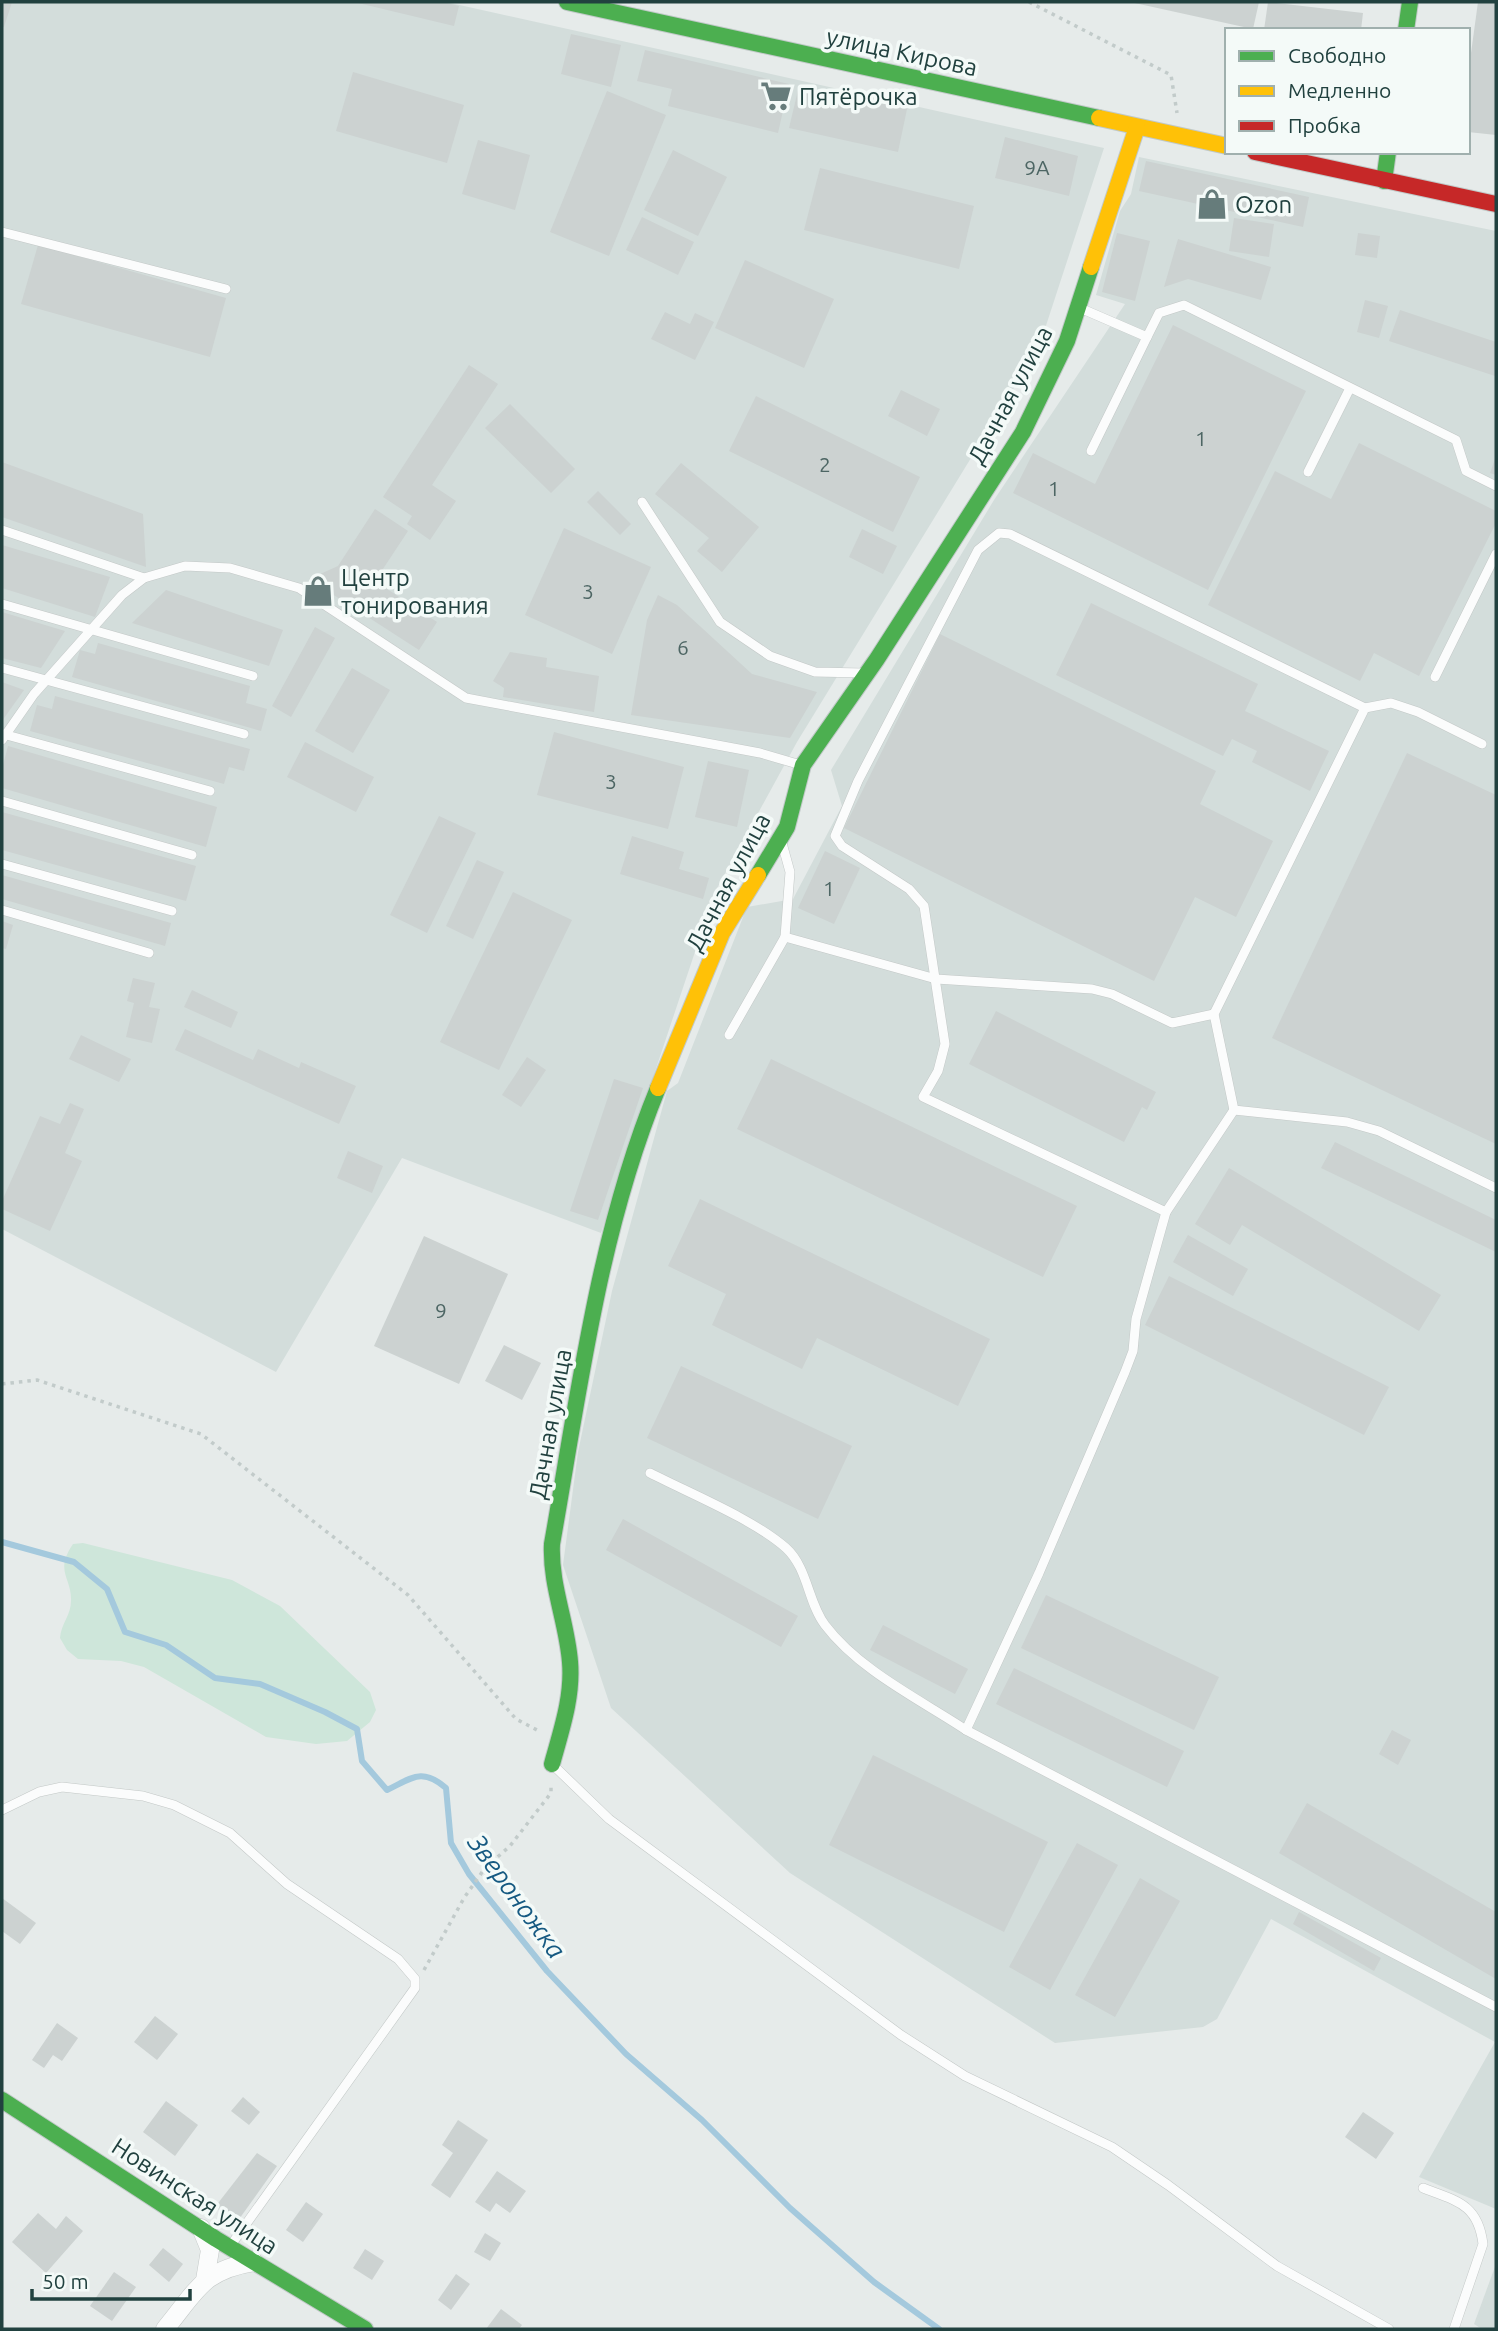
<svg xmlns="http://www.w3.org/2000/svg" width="1498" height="2331" viewBox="0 0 1498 2331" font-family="Ubuntu,sans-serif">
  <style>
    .built { fill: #d3dddb }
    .green { fill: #cee6da }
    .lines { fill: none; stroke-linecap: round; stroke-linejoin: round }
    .stream { stroke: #a4c9dd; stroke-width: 6 }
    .building { fill: #ccd2d1 }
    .lane-casing { stroke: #c3c8c7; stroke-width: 10 }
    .street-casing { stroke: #c3c8c7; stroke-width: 19 }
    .fast-casing { stroke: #c1c9c8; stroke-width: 18 }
    .slow-casing { stroke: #c1c9c8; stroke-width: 18 }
    .jam-casing { stroke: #c1c9c8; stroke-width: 18 }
    .path { stroke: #c2cbca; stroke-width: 3.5; stroke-dasharray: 3.5 5; stroke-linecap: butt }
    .lane { stroke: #fbfcfc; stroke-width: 9 }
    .street { stroke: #fbfcfc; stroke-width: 18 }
    .fast { stroke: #4caf50; stroke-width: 16 }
    .slow { stroke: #ffc107; stroke-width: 16 }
    .jam { stroke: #c62828; stroke-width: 16 }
    .labels { text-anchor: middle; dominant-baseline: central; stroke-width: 7; stroke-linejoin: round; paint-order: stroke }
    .number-label { font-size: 21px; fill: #4d6664 }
    .street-label { font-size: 24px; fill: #21413f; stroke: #f4faf8 }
    .poi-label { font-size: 24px; fill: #21413f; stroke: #f4faf8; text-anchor: start }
    .water-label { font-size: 26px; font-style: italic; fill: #165a82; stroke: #f4faf8 }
  </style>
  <rect width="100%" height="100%" fill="#e6ebea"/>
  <g class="built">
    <path d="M2,2h444l658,146 -65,199 -242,395 -82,150 -114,341 -199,-75 -126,214 -274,-143z"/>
    <path d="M1139,157l357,74v1978l-77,-32 76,-135 -224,-123 -54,100 -14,8 -148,16 -265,-170 -179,-165 -48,-143 15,-113 34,-161 55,-200 11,-8 69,-176 46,-8 49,-93 -11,-36 163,-270 131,-196 -29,-9 24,-84 11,-17z"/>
    <path d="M1496,2264v65h-14l-8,-5z"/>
  </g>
  <path class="green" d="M83,1543l149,37 48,26 90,86 6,18 -6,12 -23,19 -31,3 -50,-7 -122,-70 -23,-6 -43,-2 -11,-9 -7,-12c1,-14 11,-23 11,-37 1,-24 -17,-29 2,-57z"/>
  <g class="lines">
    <path class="stream" d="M2,1542l72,20 33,27 18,43 41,13 49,33 45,6 65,28 32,17 5,32 25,29c25,-12 35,-23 59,-2l5,55 18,31 78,97 79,83 76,66 88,88 84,74 65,47"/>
  </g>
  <g class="building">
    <path d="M2,2h10l-8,25h-2z"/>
    <path d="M443,2l16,4 -5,20 -96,-23z"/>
    <path d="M1130,2h129l-6,27z"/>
    <path d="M1268,2l95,11 -2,17h-97z"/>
    <path d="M1478,2h18v133l-28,-3v-57z"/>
    <path d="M571,34l50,11 -10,42 -50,-13z"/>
    <path d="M645,50l144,34 -11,49 -110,-27 4,-17 -35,-8z"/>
    <path d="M353,72l111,33 -17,58 -111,-32z"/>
    <path d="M799,86l108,23 -9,43 -109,-24z"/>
    <path d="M607,91l59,24 -57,141 -59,-24z"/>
    <path d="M1005,137l73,19 -9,40 -74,-18z"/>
    <path d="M478,140l52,15 -15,55 -53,-16z"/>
    <path d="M673,150l54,27 -29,59 -54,-26z"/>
    <path d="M1146,161l163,36 -6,30 -164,-36z"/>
    <path d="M820,168l154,38 -15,63 -155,-39z"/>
    <path d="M642,217l52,25 -16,33 -52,-25z"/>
    <path d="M1234,218l40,6 -5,33 -40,-6z"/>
    <path d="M1117,233l33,8 -15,60 -33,-9z"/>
    <path d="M1358,233l22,3 -3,22 -22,-3z"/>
    <path d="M1178,239l93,28 -10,33 -73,-21 -24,8z"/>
    <path d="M38,245l188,53 -16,59 -189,-53z"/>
    <path d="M745,260l89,39 -30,69 -89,-40z"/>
    <path d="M1365,300l23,6 -9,32 -22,-6z"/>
    <path d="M1400,310l96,32 -1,34 -106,-35z"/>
    <path d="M665,312l25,12 5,-11 19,9 -19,38 -44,-21z"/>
    <path d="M1173,325l133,66 -98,199 -195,-97 20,-40 62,31z"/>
    <path d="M469,365l29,19 -66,101 24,16 -26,39 -23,-16 5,-8 -29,-19z"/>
    <path d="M901,390l39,19 -13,27 -39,-20z"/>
    <path d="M756,396l164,81 -27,55 -164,-81z"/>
    <path d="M510,404l65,65 -24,24 -66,-65z"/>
    <path d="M1359,443l137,68v12l-77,153 -45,-23 -14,28 -152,-76 67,-134 56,28z"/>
    <path d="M1496,456v19l-6,-2z"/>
    <path d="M2,462l141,52 3,53 -144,-50z"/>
    <path d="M681,463l78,64 -37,45 -25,-21 12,-13 -54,-44z"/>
    <path d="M598,491l33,33 -11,11 -33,-33z"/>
    <path d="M375,509l33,22 -33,50 62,41 -18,28 -110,-71 29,-13z"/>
    <path d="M564,528l87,39 -39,87 -87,-39z"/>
    <path d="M862,529l35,17 -14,28 -34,-17z"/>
    <path d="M2,545l108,32 -15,40 -93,-29z"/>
    <path d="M166,590l117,40 -14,36 -137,-43z"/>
    <path d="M658,595l19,10 75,69 65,18 -27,46 -159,-23 16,-95z"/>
    <path d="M1091,603l167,81 -13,27 84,40 -19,40 -58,-29 5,-11 -25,-12 -9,17 -167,-81z"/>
    <path d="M2,612l63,19 -24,37 -39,-10z"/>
    <path d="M315,627l20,11 -44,79 -19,-11z"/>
    <path d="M940,634l276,137 -16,33 73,37 -37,76 -41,-20 -41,84 -310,-153z"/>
    <path d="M98,643l152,43 -4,17 21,6 -6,22 -189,-54 8,-27 15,4z"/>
    <path d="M510,652l37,6 -1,9 53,9 -5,36 -91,-15 1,-9 -11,-7z"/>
    <path d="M352,668l38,22 -37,63 -38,-22z"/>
    <path d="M2,682l22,8 -22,31z"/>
    <path d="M55,696l195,53 -6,22 -15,-4 -5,17 -194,-53 7,-26 15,4z"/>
    <path d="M554,732l130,35 -16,62 -131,-34z"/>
    <path d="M305,742l69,35 -18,35 -69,-35z"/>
    <path d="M8,746l209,61 -11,40 -204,-59v-19z"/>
    <path d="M1407,753l89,42v349l-224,-106z"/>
    <path d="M708,761l41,9 -12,57 -42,-10z"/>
    <path d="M2,812l194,54 -10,35 -184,-51z"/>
    <path d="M439,816l37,17 -49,100 -37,-18z"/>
    <path d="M632,836l52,16 -5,17 30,9 -6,21 -83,-25z"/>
    <path d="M825,851l35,17 -26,56 -36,-16z"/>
    <path d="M477,860l27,12 -31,67 -27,-13z"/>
    <path d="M2,875l169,48 -6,23 -163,-47z"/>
    <path d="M513,892l59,28 -73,150 -59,-28z"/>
    <path d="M2,921l11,4 -7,24 -4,-1z"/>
    <path d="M133,978l22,5 -6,24 11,2 -8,34 -26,-6 8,-34 -7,-2z"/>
    <path d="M192,990l46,22 -7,16 -47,-21z"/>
    <path d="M996,1011l160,81 -9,18 -5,-3 -18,35 -155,-78z"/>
    <path d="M185,1029l68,31 5,-11 41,19 2,-6 55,24 -17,38 -164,-74z"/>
    <path d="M81,1035l50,24 -12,23 -50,-23z"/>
    <path d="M527,1057l19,13 -25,37 -19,-12z"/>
    <path d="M771,1059l306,147 -34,71 -306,-148z"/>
    <path d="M614,1079l29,9 -45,132 -28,-9z"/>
    <path d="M70,1103l14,6 -19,44 17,8 -32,70 -48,-22v-8l38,-85 20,8z"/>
    <path d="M1335,1142l161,78v32l-175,-84z"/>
    <path d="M348,1151l35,15 -11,27 -35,-15z"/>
    <path d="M1229,1168l212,127 -22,36 -177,-106 -12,20 -35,-21z"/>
    <path d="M700,1199l290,140 -32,67 -141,-68 -15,31 -90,-44 14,-31 -58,-28z"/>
    <path d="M1188,1235l60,34 -15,27 -60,-34z"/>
    <path d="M424,1236l84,38 -49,110 -85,-38z"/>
    <path d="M1169,1276l220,111 -25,48 -219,-110z"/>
    <path d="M504,1345l37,18 -19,37 -37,-19z"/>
    <path d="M681,1366l171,80 -34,73 -171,-81z"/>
    <path d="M623,1519l175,97 -17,31 -175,-97z"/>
    <path d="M1046,1595l173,82 -25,53 -173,-82z"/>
    <path d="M883,1625l85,44 -13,25 -85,-44z"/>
    <path d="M1014,1668l170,83 -17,36 -171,-83z"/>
    <path d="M1392,1730l19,10 -13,25 -19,-11z"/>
    <path d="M873,1755l175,87 -44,90 -175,-87z"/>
    <path d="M1307,1803l189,109v67l-217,-126z"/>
    <path d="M1077,1843l41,22 -68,125 -41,-23z"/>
    <path d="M1140,1878l40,23 -65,116 -40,-22z"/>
    <path d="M2,1898l34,25 -16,21 -18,-13z"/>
    <path d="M1299,1912l82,46 -7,13 -81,-47z"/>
    <path d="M155,2016l23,18 -21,26 -23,-18z"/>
    <path d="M57,2023l21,15 -16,23 -9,-6 -9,13 -12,-8z"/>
    <path d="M243,2097l17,15 -11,13 -18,-14z"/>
    <path d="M166,2101l32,24 -23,31 -32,-24z"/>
    <path d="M1363,2112l31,21 -18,26 -31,-22z"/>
    <path d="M458,2120l30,20 -38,58 -19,-13 22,-32 -11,-8z"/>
    <path d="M257,2153l20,13 -40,56 -22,-15z"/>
    <path d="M497,2171l29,20 -16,22 -14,-10 -6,9 -15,-10z"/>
    <path d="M306,2202l17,12 -20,28 -17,-12z"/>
    <path d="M38,2213l18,16 10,-13 17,15 -37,42 -34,-31z"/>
    <path d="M485,2233l16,10 -11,18 -16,-9z"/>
    <path d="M163,2248l20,16 -14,18 -20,-17z"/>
    <path d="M365,2249l19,12 -12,19 -19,-12z"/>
    <path d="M114,2272l22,15 -24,34 -22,-15z"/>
    <path d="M456,2274l14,10 -19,26 -13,-10z"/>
    <path d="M501,2309l21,16 -3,4h-33z"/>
  </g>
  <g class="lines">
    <defs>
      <g id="lane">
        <path d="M2,232l224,57"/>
        <path d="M1080,308l67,29 -56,114"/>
        <path d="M1147,337l12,-24 25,-8 272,135 10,31 30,15"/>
        <path d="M1308,472l42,-84"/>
        <path d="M642,502l78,120 50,34 45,16 48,1"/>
        <path d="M2,530l142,48"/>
        <path d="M2,604l251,72"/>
        <path d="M2,668l242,66"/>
        <path d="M1435,677l61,-123"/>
        <path d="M3,734l207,57"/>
        <path d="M2,740l32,-46 88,-99 22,-17 41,-12 45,2 69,20 167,110 294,55 41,12"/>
        <path d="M1482,744l-64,-32 -27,-9 -26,5 -151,306 20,96 113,12 32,9 117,57"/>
        <path d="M2,801l190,54"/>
        <path d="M782,843l8,29 -5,65 151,42 156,10 20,5 60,29 42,-9"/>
        <path d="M2,864l170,47"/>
        <path d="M2,910l147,43"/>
        <path d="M729,1035l56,-98"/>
        <path d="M1234,1110l-68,102 -243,-115 15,-26 7,-27 -21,-138 -15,-17 -67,-43 -7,-10 23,-55 120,-231 21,-17 11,1 355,174"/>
        <path d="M650,1473c41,21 103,46 136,75 22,20 22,55 39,77 34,45 94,74 141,105l73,-157 86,-201 8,-21 3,-32 30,-107"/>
        <path d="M966,1730l530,277"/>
        <path d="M553,1765l56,54 292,216 64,41 147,71 56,38 109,81 112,63"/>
        <path d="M2,1810l37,-18 23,-5 81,9 31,9 56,28 57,51 111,75 17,20v9l-184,257"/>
        <path d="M1423,2188c34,13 55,16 60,56l-29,85"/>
      </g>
      <g id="street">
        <path d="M201,2228l9,22 -5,30"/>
        <path d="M165,2329c31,-37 37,-59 89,-67"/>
      </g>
      <g id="fast">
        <path d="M567,2l532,116"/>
        <path d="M1406,30l4,-28"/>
        <path d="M1384,181l4,-29"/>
        <path d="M758,875l29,-48 16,-62 74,-106 146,-227 44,-91 24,-74"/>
        <path d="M552,1764c9,-33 21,-67 18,-102 -3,-40 -20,-77 -18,-118 27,-152 47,-313 106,-456"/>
        <path d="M2,2100l214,139 149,90"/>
      </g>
      <g id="slow">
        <path d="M1099,118l128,28"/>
        <path d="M1091,267l46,-140"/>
        <path d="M658,1088l64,-155 36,-58"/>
      </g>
      <path id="jam" d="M1255,152l241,52"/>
    </defs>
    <use href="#lane" class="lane-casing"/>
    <use href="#street" class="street-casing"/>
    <use href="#fast" class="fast-casing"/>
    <use href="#slow" class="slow-casing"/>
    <use href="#jam" class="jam-casing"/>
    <g class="path">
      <path d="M1029,2l142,73 6,38"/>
      <path d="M2,1384l35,-4 164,54 207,161 108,124 21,11"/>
      <path d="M424,1970l40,-72 21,-30 25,-22 41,-53v-7"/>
    </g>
    <use href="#lane" class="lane"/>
    <use href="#street" class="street"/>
    <use href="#fast" class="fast"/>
    <use href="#slow" class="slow"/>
    <use href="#jam" class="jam"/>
  </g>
  <defs>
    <symbol id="supermarket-bare" viewBox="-9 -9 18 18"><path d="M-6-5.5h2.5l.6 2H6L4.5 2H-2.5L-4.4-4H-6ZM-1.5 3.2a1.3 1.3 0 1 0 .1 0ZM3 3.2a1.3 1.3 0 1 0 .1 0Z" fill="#667c7b" stroke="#f4faf8" stroke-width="2.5" paint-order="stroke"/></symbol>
    <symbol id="shop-bare" viewBox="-9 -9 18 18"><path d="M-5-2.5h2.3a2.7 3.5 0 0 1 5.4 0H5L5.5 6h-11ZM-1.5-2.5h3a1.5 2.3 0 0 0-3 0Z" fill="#667c7b" stroke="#f4faf8" stroke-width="2.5" paint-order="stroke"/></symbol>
  </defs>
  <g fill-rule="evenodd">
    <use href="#supermarket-bare" x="754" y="74" width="44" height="44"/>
    <use href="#shop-bare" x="1190" y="182" width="44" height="44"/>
    <use href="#shop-bare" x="296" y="569" width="44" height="44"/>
  </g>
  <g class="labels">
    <g class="number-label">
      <text x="1037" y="167">9А</text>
      <text x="1201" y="438">1</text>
      <text x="825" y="464">2</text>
      <text x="1054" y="488">1</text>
      <text x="588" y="591">3</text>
      <text x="683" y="647">6</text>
      <text x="611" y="781">3</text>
      <text x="829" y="888">1</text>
      <text x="441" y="1310">9</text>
    </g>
    <g class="street-label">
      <text transform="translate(902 52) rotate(12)">улица Кирова</text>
      <text transform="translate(1010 395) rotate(-62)">Дачная улица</text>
      <text transform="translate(728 882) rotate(-62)">Дачная улица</text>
      <text transform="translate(550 1424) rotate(-80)">Дачная улица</text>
      <text transform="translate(195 2196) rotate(33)">Новинская улица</text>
    </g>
    <g class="poi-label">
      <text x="799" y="96">Пятёрочка</text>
      <text x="1235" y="204">Ozon</text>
      <text x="341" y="577">Центр<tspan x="341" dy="28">тонирования</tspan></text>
    </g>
    <g class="water-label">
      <text transform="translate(517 1896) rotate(54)">Звероножка</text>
    </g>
  </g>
  <rect width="1498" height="2331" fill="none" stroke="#21413f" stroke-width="7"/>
  <rect x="1225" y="28" width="245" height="126" fill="#f4faf8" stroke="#a0b0ae" stroke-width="2"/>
  <rect x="1239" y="51" width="35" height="10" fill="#4caf50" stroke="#a0b0ae" stroke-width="2"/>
  <text x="1288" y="63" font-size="21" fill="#21413f">Свободно</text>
  <rect x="1239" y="86" width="35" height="10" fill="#ffc107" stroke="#a0b0ae" stroke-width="2"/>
  <text x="1288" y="98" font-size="21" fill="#21413f">Медленно</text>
  <rect x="1239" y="121" width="35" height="10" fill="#c62828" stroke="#a0b0ae" stroke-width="2"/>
  <text x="1288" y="133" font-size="21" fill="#21413f">Пробка</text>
  <path d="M32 2289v10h158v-10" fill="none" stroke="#21413f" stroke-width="3.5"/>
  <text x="42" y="2289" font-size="21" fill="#21413f" stroke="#f4faf8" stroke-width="5" paint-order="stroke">50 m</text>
</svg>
